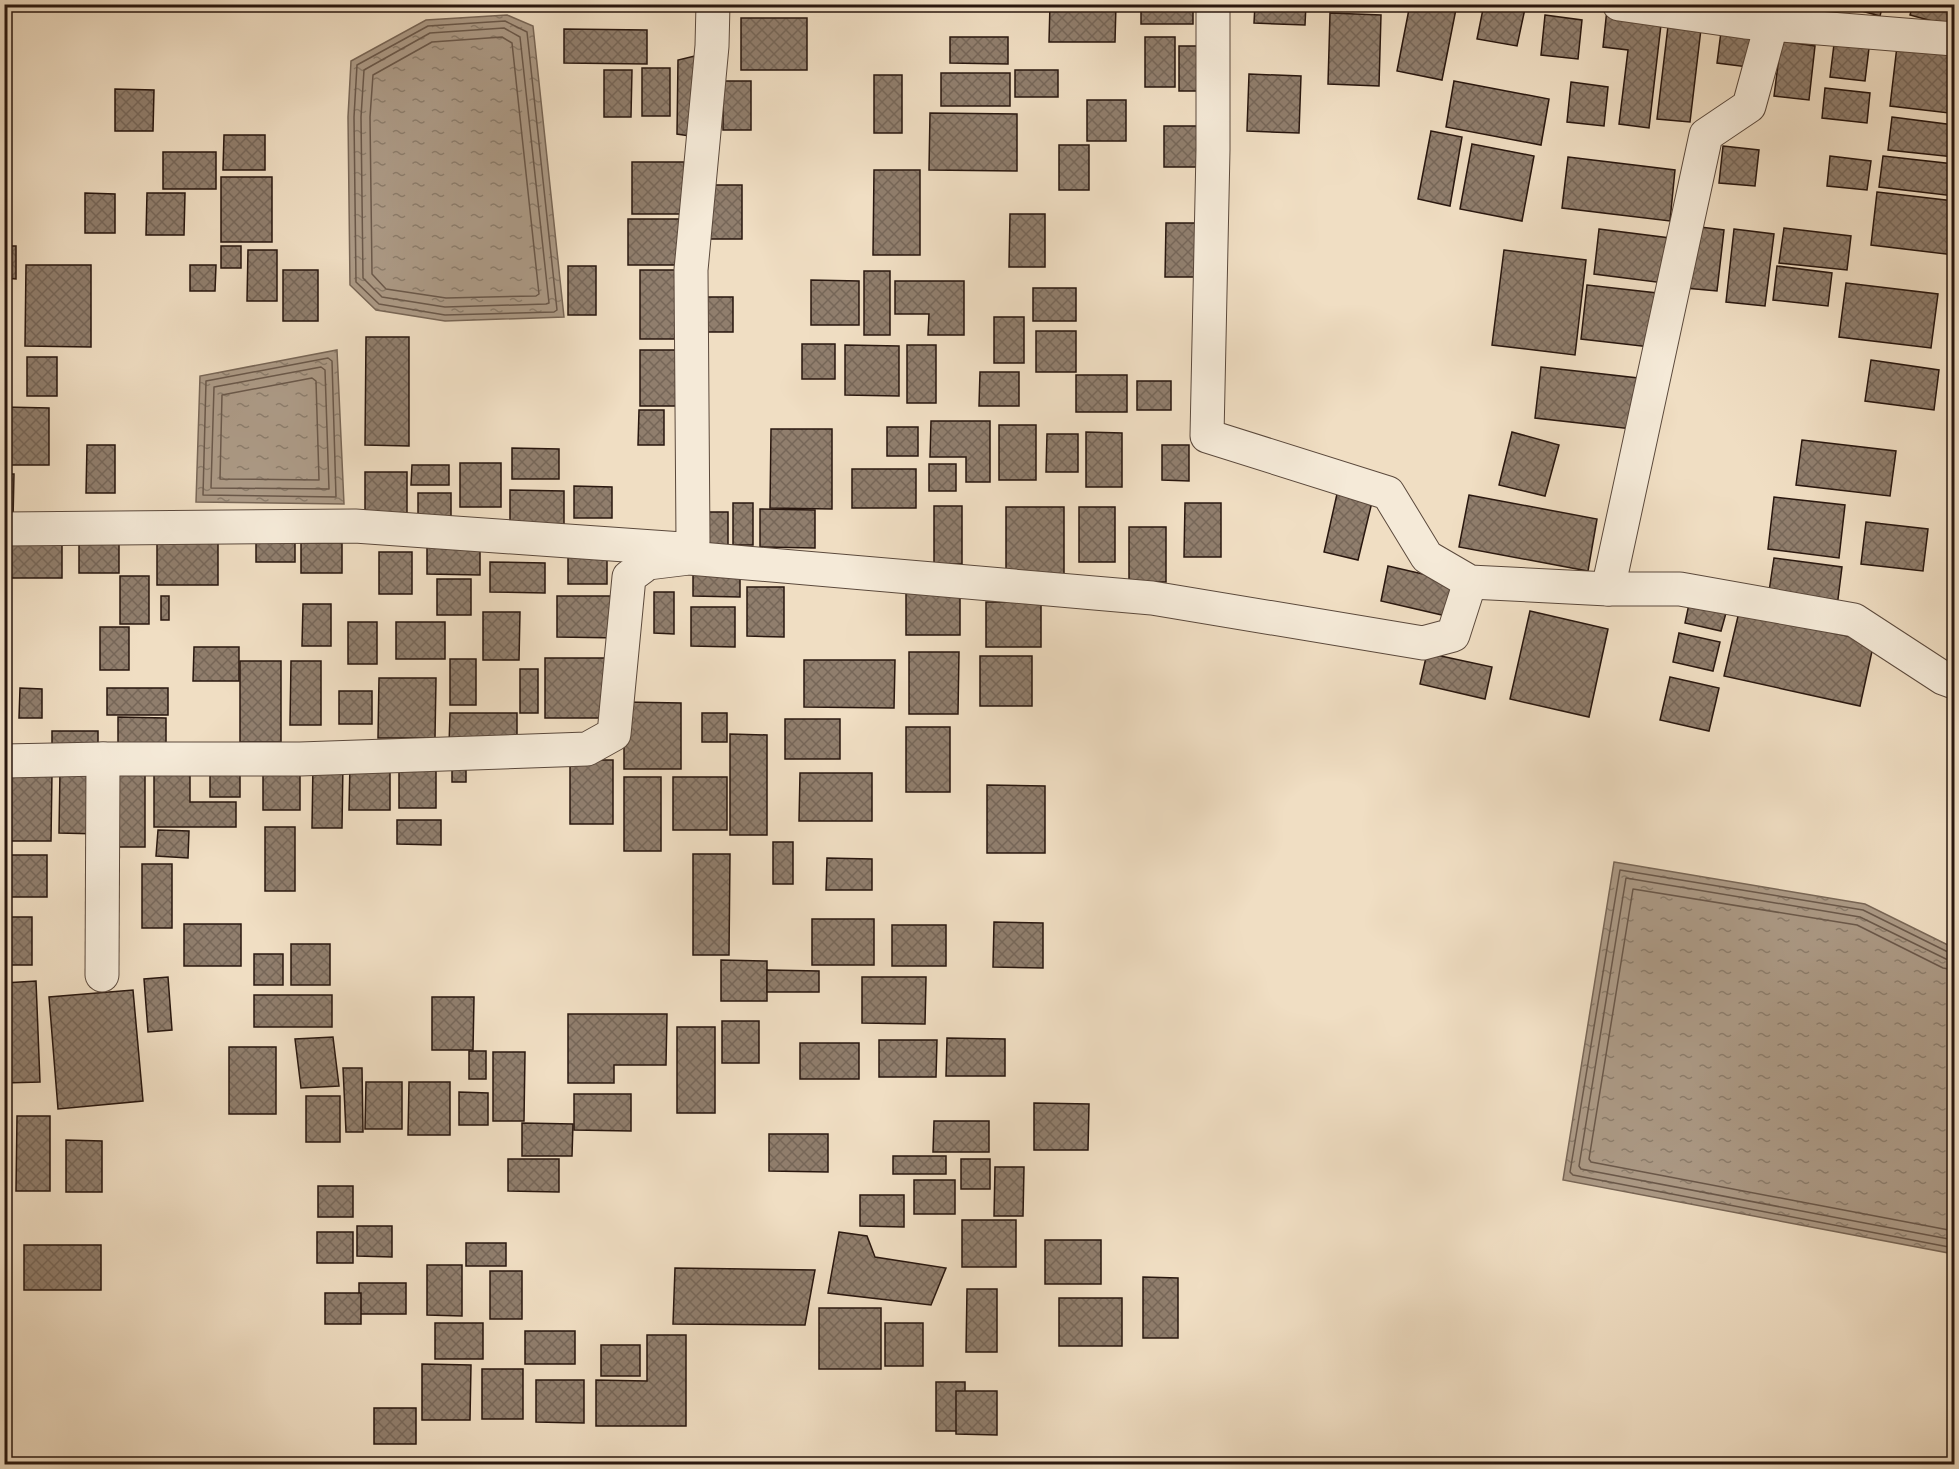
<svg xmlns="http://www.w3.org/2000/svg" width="1959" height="1469" viewBox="0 0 1959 1469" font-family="Vollkorn,serif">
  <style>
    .water { fill: url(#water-ripples); stroke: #786656; stroke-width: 1.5 }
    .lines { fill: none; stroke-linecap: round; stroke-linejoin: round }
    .shore { stroke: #6a584a; stroke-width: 1.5 }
    .building { fill: url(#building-cross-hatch); stroke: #29170f; stroke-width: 1.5 }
    .minor-casing { stroke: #5b493c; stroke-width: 35 }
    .minor { stroke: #f5ead8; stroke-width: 33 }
  </style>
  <defs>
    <pattern id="water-ripples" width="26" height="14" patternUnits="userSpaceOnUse" patternTransform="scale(1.5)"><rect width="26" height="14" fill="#ac9a86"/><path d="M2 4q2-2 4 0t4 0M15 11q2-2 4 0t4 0" fill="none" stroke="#8c7d6c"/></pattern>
    <pattern id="building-cross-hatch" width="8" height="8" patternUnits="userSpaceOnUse" patternTransform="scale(1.5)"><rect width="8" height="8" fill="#907e6d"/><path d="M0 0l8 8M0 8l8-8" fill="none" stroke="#766658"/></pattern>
  </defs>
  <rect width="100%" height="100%" fill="#f0dec3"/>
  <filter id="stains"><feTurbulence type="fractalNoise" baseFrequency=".00333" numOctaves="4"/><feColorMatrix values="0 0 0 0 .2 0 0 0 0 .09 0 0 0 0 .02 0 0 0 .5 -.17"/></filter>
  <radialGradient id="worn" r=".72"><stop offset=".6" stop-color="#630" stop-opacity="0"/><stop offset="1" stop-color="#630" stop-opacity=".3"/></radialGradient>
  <g class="water">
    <path d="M507,15l26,11 31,291 -119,4 -69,-11 -26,-25 -2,-168 3,-56 75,-41z"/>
    <path d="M337,350l7,154 -148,-2 4,-126z"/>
    <path d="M1614,862l251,42 89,44v306l-391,-74z"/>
  </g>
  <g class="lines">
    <g class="shore">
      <path d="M505,21l22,11 30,278 -3,2 -109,3 -66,-11 -23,-22 -2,-165 3,-52 71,-39z"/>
      <path d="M504,28l16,9 29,266 -3,1 -101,3 -63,-10 -19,-19 -2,-161 3,-47 66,-37z"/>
      <path d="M502,37l10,6 27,251 -3,2 -90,2 -60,-9 -14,-15 -2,-157 3,-42 59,-33z"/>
      <path d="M328,358l4,3 4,136 -133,-2 3,-114z"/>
      <path d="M321,367l4,3 4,119 -118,-1 3,-101z"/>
      <path d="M312,378l4,3 3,99 -99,-1 2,-84z"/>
      <path d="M1954,953h-4l-87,-43 -243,-40 -50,302 3,3 381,73"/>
      <path d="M1954,961l-8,-2 -86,-42 -234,-39 -47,288 2,3 373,71"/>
      <path d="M1954,970l-11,-2 -86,-43 -224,-36 -44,270 2,3 363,69"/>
    </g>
  </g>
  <g class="building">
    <path d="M1050,4h66l-1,38h-66z"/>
    <rect x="1141" y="4" width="52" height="20"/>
    <path d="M1255,4h51l-1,21 -51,-2z"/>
    <path d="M1410,4h47l-15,76 -45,-9z"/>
    <path d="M1484,4h42l-9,42 -40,-7z"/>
    <path d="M1836,4h47l-3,12z"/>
    <path d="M1913,4h41v23l-44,-12z"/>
    <path d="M1607,9l55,7 -13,112 -30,-4 9,-74 -25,-3z"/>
    <path d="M1330,13l51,2 -2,71 -51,-2z"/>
    <path d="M1545,15l37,5 -4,39 -37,-4z"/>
    <rect x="741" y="18" width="66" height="52"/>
    <path d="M1722,24l39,5 -5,39 -39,-5z"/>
    <path d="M1668,26l33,3 -11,93 -33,-3z"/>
    <path d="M564,29l83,1v34l-83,-1z"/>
    <path d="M1835,36l35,4 -5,41 -35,-4z"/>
    <path d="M950,37h58v27l-58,-1z"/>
    <rect x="1145" y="37" width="30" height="50"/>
    <path d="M1781,41l34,5 -6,54 -35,-4z"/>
    <path d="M1179,46h26l-1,45h-25z"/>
    <path d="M1897,46l57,7 -5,60 -59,-7z"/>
    <path d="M703,54l-7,83 -19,-3 1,-74z"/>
    <rect x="642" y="68" width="28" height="48"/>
    <path d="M604,70h28l-1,47h-27z"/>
    <rect x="1015" y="70" width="43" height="27"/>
    <rect x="941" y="73" width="69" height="33"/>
    <path d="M1249,74l52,2 -2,57 -52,-2z"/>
    <rect x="874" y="75" width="28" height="58"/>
    <rect x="723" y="81" width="28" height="49"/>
    <path d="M1454,81l95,18 -8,46 -95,-18z"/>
    <path d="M1571,82l37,5 -4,39 -37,-4z"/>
    <path d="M1825,88l45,5 -3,30 -45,-5z"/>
    <path d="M115,89l39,1 -1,41h-38z"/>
    <rect x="1087" y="100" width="39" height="41"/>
    <path d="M930,113l87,1v57l-88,-1z"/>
    <path d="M1892,117l62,8v32l-66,-7z"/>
    <rect x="1164" y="126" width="39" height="41"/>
    <path d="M1431,131l31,6 -12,69 -32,-7z"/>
    <path d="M224,135h41v35h-42z"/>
    <path d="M1472,144l62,12 -12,65 -62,-12z"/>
    <rect x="1059" y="145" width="30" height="45"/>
    <path d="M1723,146l36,4 -4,36 -36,-3z"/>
    <rect x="163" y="152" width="53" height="37"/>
    <path d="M1830,156l41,5 -4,29 -40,-4z"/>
    <path d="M1883,156l71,8v32l-75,-9z"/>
    <path d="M1568,157l107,13 -5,51 -108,-13z"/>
    <rect x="632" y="162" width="52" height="52"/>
    <path d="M874,170h46v85h-47z"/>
    <rect x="221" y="177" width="51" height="65"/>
    <path d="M707,185h35v54h-36z"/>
    <path d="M1877,192l77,9v54l-83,-10z"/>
    <path d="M85,193l30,1v39h-30z"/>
    <path d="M147,193h38l-1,42h-38z"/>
    <path d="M1010,214h35v53h-36z"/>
    <rect x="628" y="219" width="56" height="46"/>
    <path d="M1166,223h35v54h-36z"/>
    <path d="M1692,226l32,4 -7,61 -32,-3z"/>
    <path d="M1784,228l67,8 -4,34 -68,-7z"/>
    <path d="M1599,229l71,9 -6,45 -70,-9z"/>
    <path d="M1734,229l40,5 -9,72 -39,-4z"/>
    <path d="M4,246h12v33l-12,-1z"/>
    <rect x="221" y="246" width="20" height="22"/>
    <path d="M248,250h29v51h-30z"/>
    <path d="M1504,250l82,10 -11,95 -83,-10z"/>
    <path d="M26,265h65v82l-66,-1z"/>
    <path d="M190,265h26l-1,26h-25z"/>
    <rect x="568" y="266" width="28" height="49"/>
    <path d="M1777,266l55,7 -4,33 -55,-6z"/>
    <rect x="283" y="270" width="35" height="51"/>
    <rect x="640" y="270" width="44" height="69"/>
    <rect x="864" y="271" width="26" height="64"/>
    <path d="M811,280l48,1v44h-48z"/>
    <path d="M895,281h69v54h-36l1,-21h-34z"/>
    <path d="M1846,283l92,11 -7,54 -92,-11z"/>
    <path d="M1587,285l70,8 -7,54 -69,-8z"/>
    <rect x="1033" y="288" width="43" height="33"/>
    <rect x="706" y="297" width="27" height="35"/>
    <rect x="994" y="317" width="30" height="46"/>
    <rect x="1036" y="331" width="40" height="41"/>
    <path d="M366,337h43v109l-44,-1z"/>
    <rect x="802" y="344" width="33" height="35"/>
    <path d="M845,345l54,1v50l-54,-1z"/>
    <rect x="907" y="345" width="29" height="58"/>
    <rect x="640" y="350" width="45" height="56"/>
    <rect x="27" y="357" width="30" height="39"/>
    <path d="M1871,360l68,10 -5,40 -69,-9z"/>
    <path d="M1541,367l106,12 -6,51 -106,-12z"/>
    <path d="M980,372h39v34h-40z"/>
    <rect x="1076" y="375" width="51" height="37"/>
    <rect x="1137" y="381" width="34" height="29"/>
    <path d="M4,407l45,1v57h-45z"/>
    <path d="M639,410h25v35h-26z"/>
    <path d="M931,421h59v61h-24v-25h-36z"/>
    <rect x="999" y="425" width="37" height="55"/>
    <rect x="887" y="427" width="31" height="29"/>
    <path d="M771,429h61v80l-62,-1z"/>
    <path d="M1086,432l36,1v54h-36z"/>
    <path d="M1512,432l47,13 -14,51 -46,-11z"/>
    <path d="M1047,434h31v38h-32z"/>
    <path d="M1802,440l94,11 -6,45 -94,-11z"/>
    <path d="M87,445h28v48h-29z"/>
    <path d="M1162,445h27v36l-27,-1z"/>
    <path d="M512,448l47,1v30h-47z"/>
    <rect x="460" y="463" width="41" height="44"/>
    <rect x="929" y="464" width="27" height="27"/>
    <path d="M412,465h37v20h-38z"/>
    <rect x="852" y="469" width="64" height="39"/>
    <rect x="365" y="472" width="42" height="42"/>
    <path d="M4,474h10l-1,46 -9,-1z"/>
    <path d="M574,486l38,1v31h-38z"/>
    <path d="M510,490l54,1v34h-54z"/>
    <rect x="418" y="493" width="33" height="33"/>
    <path d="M1337,494l35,8 -14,58 -34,-8z"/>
    <path d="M1469,495l128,24 -9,52 -129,-24z"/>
    <path d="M1774,497l71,8 -6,53 -71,-9z"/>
    <rect x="733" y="503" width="20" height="42"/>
    <path d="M1185,503h36v54h-37z"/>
    <rect x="934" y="506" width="28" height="58"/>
    <path d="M1006,507h58v68l-58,-1z"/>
    <rect x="1079" y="507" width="36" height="55"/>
    <path d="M760,509l55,1v38l-55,-1z"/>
    <rect x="701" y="512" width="27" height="36"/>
    <path d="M1866,522l62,7 -5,42 -62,-7z"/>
    <rect x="1129" y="527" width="37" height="55"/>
    <rect x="79" y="535" width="40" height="38"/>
    <rect x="256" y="535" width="39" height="27"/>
    <path d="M8,537l54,1v40h-54z"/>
    <rect x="157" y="538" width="61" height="47"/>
    <rect x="301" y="543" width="41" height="30"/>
    <path d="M427,543h53v32l-53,-1z"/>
    <rect x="379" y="552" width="33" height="42"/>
    <rect x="568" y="553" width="39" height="31"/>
    <path d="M1774,558l68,9 -5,40 -69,-9z"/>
    <path d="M490,562l55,1v30l-55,-1z"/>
    <path d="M693,566l47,1v30l-47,-1z"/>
    <path d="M1388,566l74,17 -7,35 -74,-17z"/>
    <rect x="120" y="576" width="29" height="48"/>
    <rect x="437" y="579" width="34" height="36"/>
    <path d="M747,587h37v50l-37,-1z"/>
    <rect x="906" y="590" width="54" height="45"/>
    <path d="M654,592h20v42l-20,-1z"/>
    <rect x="161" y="596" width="8" height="24"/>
    <path d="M557,596h64v42l-64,-1z"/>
    <rect x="986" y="602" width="55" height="45"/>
    <path d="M303,604h28v42h-29z"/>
    <path d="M1689,604l37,9 -5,18 -36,-8z"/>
    <path d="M691,607h44v40l-44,-1z"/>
    <path d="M1530,611l78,18 -19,88 -79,-18z"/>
    <path d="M483,612h37l-1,48h-36z"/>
    <path d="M1739,612l135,30 -14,64 -136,-30z"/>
    <rect x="348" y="622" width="29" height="42"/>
    <rect x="396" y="622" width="49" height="37"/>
    <rect x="100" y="627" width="29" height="43"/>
    <path d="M1679,633l41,9 -7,29 -40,-9z"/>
    <path d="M194,647h45v34h-46z"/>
    <path d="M909,652h50l-1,62h-49z"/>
    <path d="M1427,653l65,14 -7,32 -65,-15z"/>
    <rect x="980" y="656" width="52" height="50"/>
    <rect x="545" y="658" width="68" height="60"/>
    <rect x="450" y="659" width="26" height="46"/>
    <path d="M804,660h91l-1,48 -90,-1z"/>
    <rect x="240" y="661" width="41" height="81"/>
    <path d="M291,661h30v64h-31z"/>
    <rect x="520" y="669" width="18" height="44"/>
    <path d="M1670,677l49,11 -10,43 -49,-11z"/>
    <path d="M379,678h57l-1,60h-57z"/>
    <path d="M20,688l22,1v29h-23z"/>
    <rect x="107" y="688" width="61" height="27"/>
    <rect x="339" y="691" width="33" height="33"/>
    <path d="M624,702l57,1v66h-57z"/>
    <path d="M4,704h7l-1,47h-6z"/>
    <path d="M450,713h67v33h-68z"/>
    <rect x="702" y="713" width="25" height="29"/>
    <path d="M118,717l48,1v33h-48z"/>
    <rect x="785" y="719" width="55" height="40"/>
    <rect x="906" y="727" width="44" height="65"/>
    <rect x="52" y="731" width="46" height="25"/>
    <path d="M730,734l37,1v100h-37z"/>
    <path d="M452,758l14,1v23h-14z"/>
    <rect x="570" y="760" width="43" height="64"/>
    <path d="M313,763h30l-1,65h-30z"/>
    <path d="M350,764h40v46h-41z"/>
    <rect x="399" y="764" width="37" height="44"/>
    <rect x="263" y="769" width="37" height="41"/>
    <path d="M60,770l40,1v63l-41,-1z"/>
    <rect x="109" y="770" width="36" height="77"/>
    <rect x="210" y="770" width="30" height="27"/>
    <path d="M6,773h46l-1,68h-45z"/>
    <path d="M154,773h36v29h46v25h-82z"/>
    <path d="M800,773h72v48h-73z"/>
    <rect x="624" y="777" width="37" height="74"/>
    <rect x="673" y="777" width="54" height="53"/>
    <path d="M987,785l58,1v67h-58z"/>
    <path d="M397,820h44v25l-44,-1z"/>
    <rect x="265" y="827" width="30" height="64"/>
    <path d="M158,830l31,1 -1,27 -32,-2z"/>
    <rect x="773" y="842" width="20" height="42"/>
    <path d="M693,854h37l-1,101h-36z"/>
    <rect x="4" y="855" width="43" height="42"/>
    <path d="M827,858l45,1v31h-46z"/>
    <rect x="142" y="864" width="30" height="64"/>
    <rect x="4" y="917" width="28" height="48"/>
    <rect x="812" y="919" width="62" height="46"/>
    <path d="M994,922l49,1v45l-50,-1z"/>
    <rect x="184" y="924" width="57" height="42"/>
    <rect x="892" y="925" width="54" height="41"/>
    <rect x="291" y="944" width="39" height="41"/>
    <rect x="254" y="954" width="29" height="31"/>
    <path d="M721,960l46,1v40h-46z"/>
    <path d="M767,970l52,1v21h-52z"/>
    <path d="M168,977l4,53 -24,2 -4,-53z"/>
    <path d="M862,977h64l-1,47 -63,-1z"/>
    <path d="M36,981l4,101 -36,1v-100z"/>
    <path d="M133,990l10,111 -85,8 -9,-112z"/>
    <rect x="254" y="995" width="78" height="32"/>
    <path d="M432,997h42l-1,53h-41z"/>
    <path d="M568,1014h99l-1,51h-52v18h-46z"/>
    <rect x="722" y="1021" width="37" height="42"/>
    <rect x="677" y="1027" width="38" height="86"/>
    <path d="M333,1037l6,49 -38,2 -6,-49z"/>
    <path d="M947,1038l58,1v37h-59z"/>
    <path d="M879,1040h58l-1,37h-57z"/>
    <rect x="800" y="1043" width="59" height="36"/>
    <rect x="229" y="1047" width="47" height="67"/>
    <rect x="469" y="1051" width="17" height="28"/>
    <path d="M493,1052h32l-1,69h-31z"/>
    <path d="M343,1068h19l1,64h-17z"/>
    <path d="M366,1082h36v47h-37z"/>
    <path d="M409,1082h41v53h-42z"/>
    <path d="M459,1092l29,1v32h-29z"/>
    <path d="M574,1094h57v37l-57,-1z"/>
    <rect x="306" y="1096" width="34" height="46"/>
    <path d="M1034,1103l55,1 -1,46h-54z"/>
    <path d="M17,1116h33v75h-34z"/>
    <path d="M934,1121h55v31h-56z"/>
    <path d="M522,1123l51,1 -1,32h-50z"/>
    <path d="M769,1134h59v38l-59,-1z"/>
    <path d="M66,1140l36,1v51h-36z"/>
    <rect x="893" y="1156" width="53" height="18"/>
    <path d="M508,1159h51v33l-51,-1z"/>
    <rect x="961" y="1159" width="29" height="30"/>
    <path d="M995,1167h29l-1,49h-29z"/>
    <rect x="914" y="1180" width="41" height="34"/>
    <rect x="318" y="1186" width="35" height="31"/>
    <path d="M860,1195h44v32l-44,-1z"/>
    <rect x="962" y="1220" width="54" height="47"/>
    <path d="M357,1226h35v31l-35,-1z"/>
    <rect x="317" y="1232" width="36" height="31"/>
    <path d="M839,1232l28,4 8,21 71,11 -15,37 -103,-12z"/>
    <rect x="1045" y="1240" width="56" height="44"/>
    <rect x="466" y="1243" width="40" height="23"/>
    <rect x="24" y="1245" width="77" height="45"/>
    <path d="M427,1265h35v51l-35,-1z"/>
    <path d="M675,1268l140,2 -10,55 -132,-1z"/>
    <rect x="490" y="1271" width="32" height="48"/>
    <path d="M1143,1277l35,1v60h-35z"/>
    <rect x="359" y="1283" width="47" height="31"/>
    <path d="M967,1289h30v63h-31z"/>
    <rect x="325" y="1293" width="36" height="31"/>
    <rect x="1059" y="1298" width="63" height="48"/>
    <rect x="819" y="1308" width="62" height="61"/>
    <rect x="435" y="1323" width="48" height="36"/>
    <rect x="885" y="1323" width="38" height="43"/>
    <rect x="525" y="1331" width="50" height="33"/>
    <path d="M647,1335h39v91h-90v-46l51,1z"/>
    <rect x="601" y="1345" width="39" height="31"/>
    <path d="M422,1364l49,1 -1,55h-48z"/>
    <rect x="482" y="1369" width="41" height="50"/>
    <path d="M536,1380h48v43l-48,-1z"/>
    <rect x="936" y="1382" width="29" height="49"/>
    <path d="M956,1391h41v44l-41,-1z"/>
    <rect x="374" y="1408" width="42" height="36"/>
    <path d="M416,1459l66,1v4h-67z"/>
  </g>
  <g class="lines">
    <defs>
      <g id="minor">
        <path d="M1213,4v146l-6,286 181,57 39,64 43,25 138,7h72l174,31 89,58 11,4"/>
        <path d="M1619,4l126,18 209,17"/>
        <path d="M4,529l351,-3 327,23 8,-4 3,-4 -2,-271 21,-224 1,-42"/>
        <path d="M1608,589l98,-454 43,-29 28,-102"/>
        <path d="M4,761l99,-2h197l287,-10 27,-15 15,-157 19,-14 41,-5 463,40 271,45 30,-8 17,-53"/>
        <path d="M102,975l1,-216"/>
      </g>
    </defs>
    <use href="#minor" class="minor-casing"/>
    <use href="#minor" class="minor"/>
  </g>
  <rect width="1959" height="1469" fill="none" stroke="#f0dec3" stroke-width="24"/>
  <rect x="6" y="6" width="1947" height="1457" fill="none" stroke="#29170f" stroke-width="3"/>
  <rect x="12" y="12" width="1935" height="1445" fill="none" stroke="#29170f" stroke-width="1.5"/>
  <rect width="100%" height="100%" filter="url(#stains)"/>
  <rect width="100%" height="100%" fill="url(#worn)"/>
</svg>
